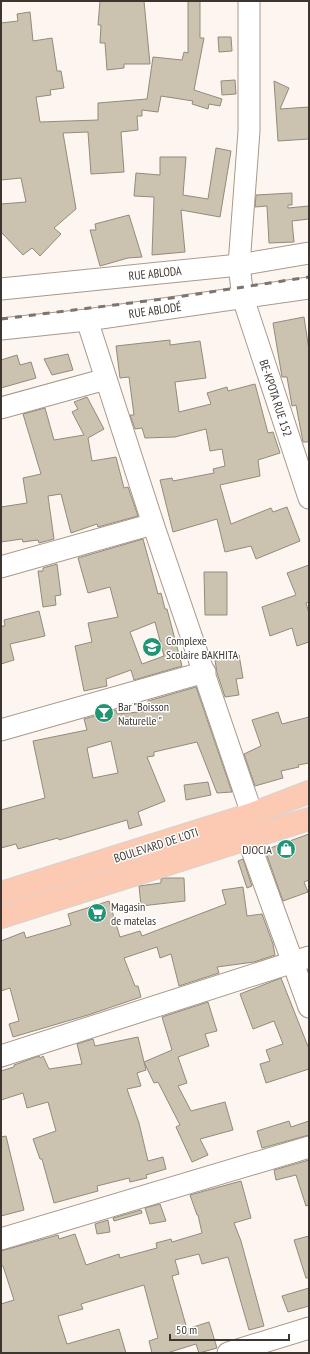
<svg xmlns="http://www.w3.org/2000/svg" width="310" height="1354" viewBox="0 0 310 1354" font-family="'PT Sans Narrow',sans-serif">
  <style>
    .building { fill: #cbc3b0; stroke: #938b7a; fill-rule: evenodd }
    .lines { fill: none; stroke-linecap: round; stroke-linejoin: round }
    .minor-casing { stroke: #a8998a; stroke-width: 23 }
    .major-casing { stroke: #d4d3d1; stroke-width: 24 }
    .minor { stroke: #fff; stroke-width: 21 }
    .major { stroke: #fccab2; stroke-width: 22 }
    .rail { stroke: #7c756f; stroke-width: 3; stroke-dasharray: 7 7; stroke-linecap: butt }
    .labels { text-anchor: middle; dominant-baseline: central; stroke-width: 3; stroke-linejoin: round; paint-order: stroke }
    .street-label { font-size: 12px; fill: #3d3630; stroke: #fff }
    .poi-label { font-size: 12px; fill: #3d3630; stroke: #fff; text-anchor: start }
  </style>
  <rect width="100%" height="100%" fill="#fdf6f0"/>
  <g class="building">
    <path d="M100,1h44l6,63h-26v4l-17,2 -2,-27h-5l1,-18h-3z"/>
    <path d="M188,1h12v37h4l-10,52 28,9 -2,7 -11,-2 -1,5 -16,-5 1,-3 -32,-5 -3,16 -16,-2v6h-5l1,14 -17,2 3,40 -33,2 -3,-42 -25,1 13,76 -22,19 7,6 -21,22 -8,-8 -9,7 -22,-23v-28l25,-2 -5,-24 -20,2v-157l17,-2 -1,-7 13,-2 3,29 19,-3 5,33h4l3,17 -14,2 1,5 -15,2 4,25 58,-2v-17l49,-4 6,-42 29,3 2,-8 4,1z"/>
    <path d="M218,37h13l1,14 -13,1z"/>
    <path d="M235,80l1,14 -14,1 -1,-14z"/>
    <path d="M274,81l15,7 -9,21 29,-2v32l-31,2z"/>
    <path d="M216,148l15,3 -11,66 -39,-7 4,42 -33,3 2,-58 -20,-1 2,-23 24,2v-18h26l-3,38 25,4z"/>
    <path d="M292,193v12h-4v3l21,-2v13l-17,2 2,21 -25,1 -2,-37 -12,1 1,-12z"/>
    <path d="M129,215l13,42 -14,1 -28,8 -10,-36h6l-1,-6z"/>
    <path d="M304,317l5,33v92h-6l-7,-37 -4,1 -5,-29h-5l-9,-54z"/>
    <path d="M170,340v5l30,-4 6,37 -31,4 4,30 32,-8 -4,-11 20,-6 1,4 27,-7 13,49 5,-1 7,21 -22,7 2,16 -40,9 11,39 40,-16 2,4 14,-5 13,34 -44,18 -5,-13 -26,6 -8,-33 -44,13 -13,-52 12,-2 1,3 41,-8 -1,-4 12,-3 -3,-17 -12,2 -4,-22 -31,8 -30,1 -3,-10 -7,1 -5,-14h4l-5,-38 -9,1 -4,-32z"/>
    <path d="M68,354l5,16 -21,5 -8,-16z"/>
    <path d="M17,355l3,10 11,-3 5,16 -35,10v-28z"/>
    <path d="M87,397l17,32 -16,9 4,23 24,-4 8,31 4,-1 10,29 -40,11 -1,-3 -26,9 -10,-39 -13,2 6,43 -15,4 -1,-3 -15,2 -1,-3 -21,3v-35l26,-4 -4,-25 18,-4 -18,-60 22,-6 9,32 30,-5 -12,-23 6,-3 -4,-7z"/>
    <path d="M143,539l15,55 3,-1 4,16h2l15,57 -48,14 -3,-10 -25,9 1,7 -23,5 -9,-45 17,-4 -4,-19 30,-6 -8,-30 -22,6 -10,-35zM155,622l9,34 -22,8 -12,-32z"/>
    <path d="M57,564l4,31 -6,1 1,9 -13,2 -5,-36h5v-3z"/>
    <path d="M309,565v37l-3,1 3,10v29l-12,4 -5,-18 -22,8 -8,-29 34,-12 -9,-22z"/>
    <path d="M204,572h23v43h-22z"/>
    <path d="M39,611l6,25 -35,8 4,16 -13,4v-38h4l-1,-6z"/>
    <path d="M239,655l4,23 -7,1 3,16 -14,2 -8,-24 -2,-13z"/>
    <path d="M196,687l36,105 -15,1 -20,-51 -43,10v4l-7,1 18,44 -27,11 4,13 -13,4 -2,-9 -68,20 -1,-2 -40,11 -2,-5 -15,4v-38l44,-12 -12,-57 54,-11 -3,-11 32,-9 1,4 33,-3 -2,-10zM111,741l7,32 -25,5 -6,-30z"/>
    <path d="M278,712l4,12 27,-7v46l-11,2 1,2 -18,4 2,7 -28,8 -11,-32 17,-8 -9,-26z"/>
    <path d="M208,782l3,13 -25,5 -2,-15z"/>
    <path d="M309,834v46l-5,2 4,10 -25,9 -18,-51z"/>
    <path d="M243,859l9,27 -5,2 -9,-27z"/>
    <path d="M164,878h20l1,23 -44,5 -2,-20 22,-3v-4z"/>
    <path d="M243,887l4,29 15,-2 11,30 2,11 -21,7 -37,5 2,6 -40,13 -8,-32 -11,4 -3,-11 -33,11 11,28h3l3,11 -53,18 -75,22 -4,-13 10,-3 -9,-33 -9,3v-50l23,-9 2,6 45,-13 -3,-11 41,-13 11,36 20,-6 2,5 84,-32 -4,-14z"/>
    <path d="M281,978l28,71v20l-43,14 -6,-19 10,-3 -4,-11 17,-6 -9,-23 -21,8 -13,-35z"/>
    <path d="M208,1002l9,29 -12,3 4,12 -31,11 9,26 -9,3 13,25 34,-9 8,28 -33,9 8,16 -16,7 -16,-35 4,-2 -22,-43 -4,1 -10,-21 28,-12 -10,-33z"/>
    <path d="M138,1037l8,33 -9,3 4,13 -14,3 12,34 9,38 15,-4 3,12 -20,6 1,3 -17,4 -1,-4 -32,8 1,5 -44,12 -12,-44h-2l-7,-20 23,-8 -8,-29 -21,6 -4,-15 -22,7v-29l13,-4v-2l25,-9 1,2 3,-2 6,13 33,-5 -5,-20 16,-5 2,7z"/>
    <path d="M289,1121l2,6 18,-6v14l-47,13 -5,-17z"/>
    <path d="M6,1136l18,74 -23,6v-79z"/>
    <path d="M309,1160v45l-3,1 -10,-31 -20,5 -2,-10z"/>
    <path d="M241,1181l10,37 -17,5 7,18 23,85 -15,4 -21,-73 -26,7 -3,-10 -24,6 4,14 -7,2 15,53 22,-7 8,26 -18,5 -3,-9 -29,9h-15l-3,-12 9,-3 -14,-53 -63,19 2,5 -25,7 9,28 52,-15 7,24h-125v-49l13,-4 -11,-34h-2v-15l57,-16 1,4 16,-5 11,31 33,-11 1,4 37,-10 -1,-5 15,-4 1,3 30,-9 -4,-18h-1l-7,-20z"/>
    <path d="M160,1204l6,17 -16,3 -5,-16z"/>
    <path d="M141,1210l1,3 -28,8 -1,-3z"/>
    <path d="M108,1220l2,12 -13,2 -2,-10z"/>
    <path d="M309,1236v42h-3l-12,-38z"/>
    <path d="M309,1288v18l-21,6 -6,-16z"/>
  </g>
  <g class="lines">
    <defs>
      <g id="minor">
        <path d="M249,1v130l-10,134 4,33 66,200"/>
        <path d="M1,289l238,-24 70,-12"/>
        <path d="M87,320l66,204 99,290"/>
        <path d="M1,329l86,-9 222,-32"/>
        <path d="M1,408l105,-29"/>
        <path d="M1,567l152,-43"/>
        <path d="M1,730l204,-58"/>
        <path d="M248,839l61,168"/>
        <path d="M1,1056l308,-99"/>
        <path d="M1,1239l308,-92"/>
        <path d="M228,1353l81,-25"/>
      </g>
      <g id="major">
        <path d="M1,893l251,-79 57,-22"/>
        <path d="M1,917l308,-98"/>
      </g>
    </defs>
    <use href="#minor" class="minor-casing"/>
    <use href="#major" class="major-casing"/>
    <use href="#minor" class="minor"/>
    <use href="#major" class="major"/>
    <path class="rail" d="M1,319l170,-21 138,-21"/>
  </g>
  <defs>
    <symbol id="school-disc" viewBox="-11 -11 22 22"><circle r="9.5" fill="#229375" stroke="#fff"/><path d="M0-5L7-2L0 1L-7-2ZM-4 1L0 2.5L4 1V4Q0 6-4 4Z" fill="#fff"/></symbol>
    <symbol id="bar-disc" viewBox="-11 -11 22 22"><circle r="9.5" fill="#229375" stroke="#fff"/><path d="M-6-5H6L.8 .8V4.5H3.5V6h-7V4.5H-.8V.8Z" fill="#fff"/></symbol>
    <symbol id="shop-disc" viewBox="-11 -11 22 22"><circle r="9.5" fill="#229375" stroke="#fff"/><path d="M-5-2.5h2.3a2.7 3.5 0 0 1 5.4 0H5L5.5 6h-11ZM-1.5-2.5h3a1.5 2.3 0 0 0-3 0Z" fill="#fff"/></symbol>
    <symbol id="supermarket-disc" viewBox="-11 -11 22 22"><circle r="9.5" fill="#229375" stroke="#fff"/><path d="M-6-5.5h2.5l.6 2H6L4.5 2H-2.5L-4.4-4H-6ZM-1.5 3.2a1.3 1.3 0 1 0 .1 0ZM3 3.2a1.3 1.3 0 1 0 .1 0Z" fill="#fff"/></symbol>
  </defs>
  <g fill-rule="evenodd">
    <use href="#school-disc" x="141" y="636" width="22" height="22"/>
    <use href="#bar-disc" x="93" y="702" width="22" height="22"/>
    <use href="#shop-disc" x="275" y="838" width="22" height="22"/>
    <use href="#supermarket-disc" x="86" y="902" width="22" height="22"/>
  </g>
  <g class="labels">
    <g class="street-label">
      <text transform="translate(155 273) rotate(-6)">RUE ABLODA</text>
      <text transform="translate(155 310) rotate(-8)">RUE ABLODÉ</text>
      <text transform="translate(276 398) rotate(72)">BE-KPOTA RUE 152</text>
      <text transform="translate(156 845) rotate(-18)">BOULEVARD DE L'OTI</text>
    </g>
    <g class="poi-label">
      <text x="166" y="640">Complexe<tspan x="166" dy="14">Scolaire BAKHITA</tspan></text>
      <text x="118" y="706">Bar "Boisson<tspan x="118" dy="14">Naturelle "</tspan></text>
      <text x="272" y="849" text-anchor="end">DJOCIA</text>
      <text x="111" y="906">Magasin<tspan x="111" dy="14">de matelas</tspan></text>
    </g>
  </g>
  <rect width="310" height="1354" fill="none" stroke="#3d3630" stroke-width="4"/>
  <path d="M170 1334v6h119v-6" fill="none" stroke="#3d3630" stroke-width="2"/>
  <text x="176" y="1334" font-size="12" fill="#3d3630" stroke="#ffffff" stroke-width="3" paint-order="stroke">50 m</text>
</svg>
